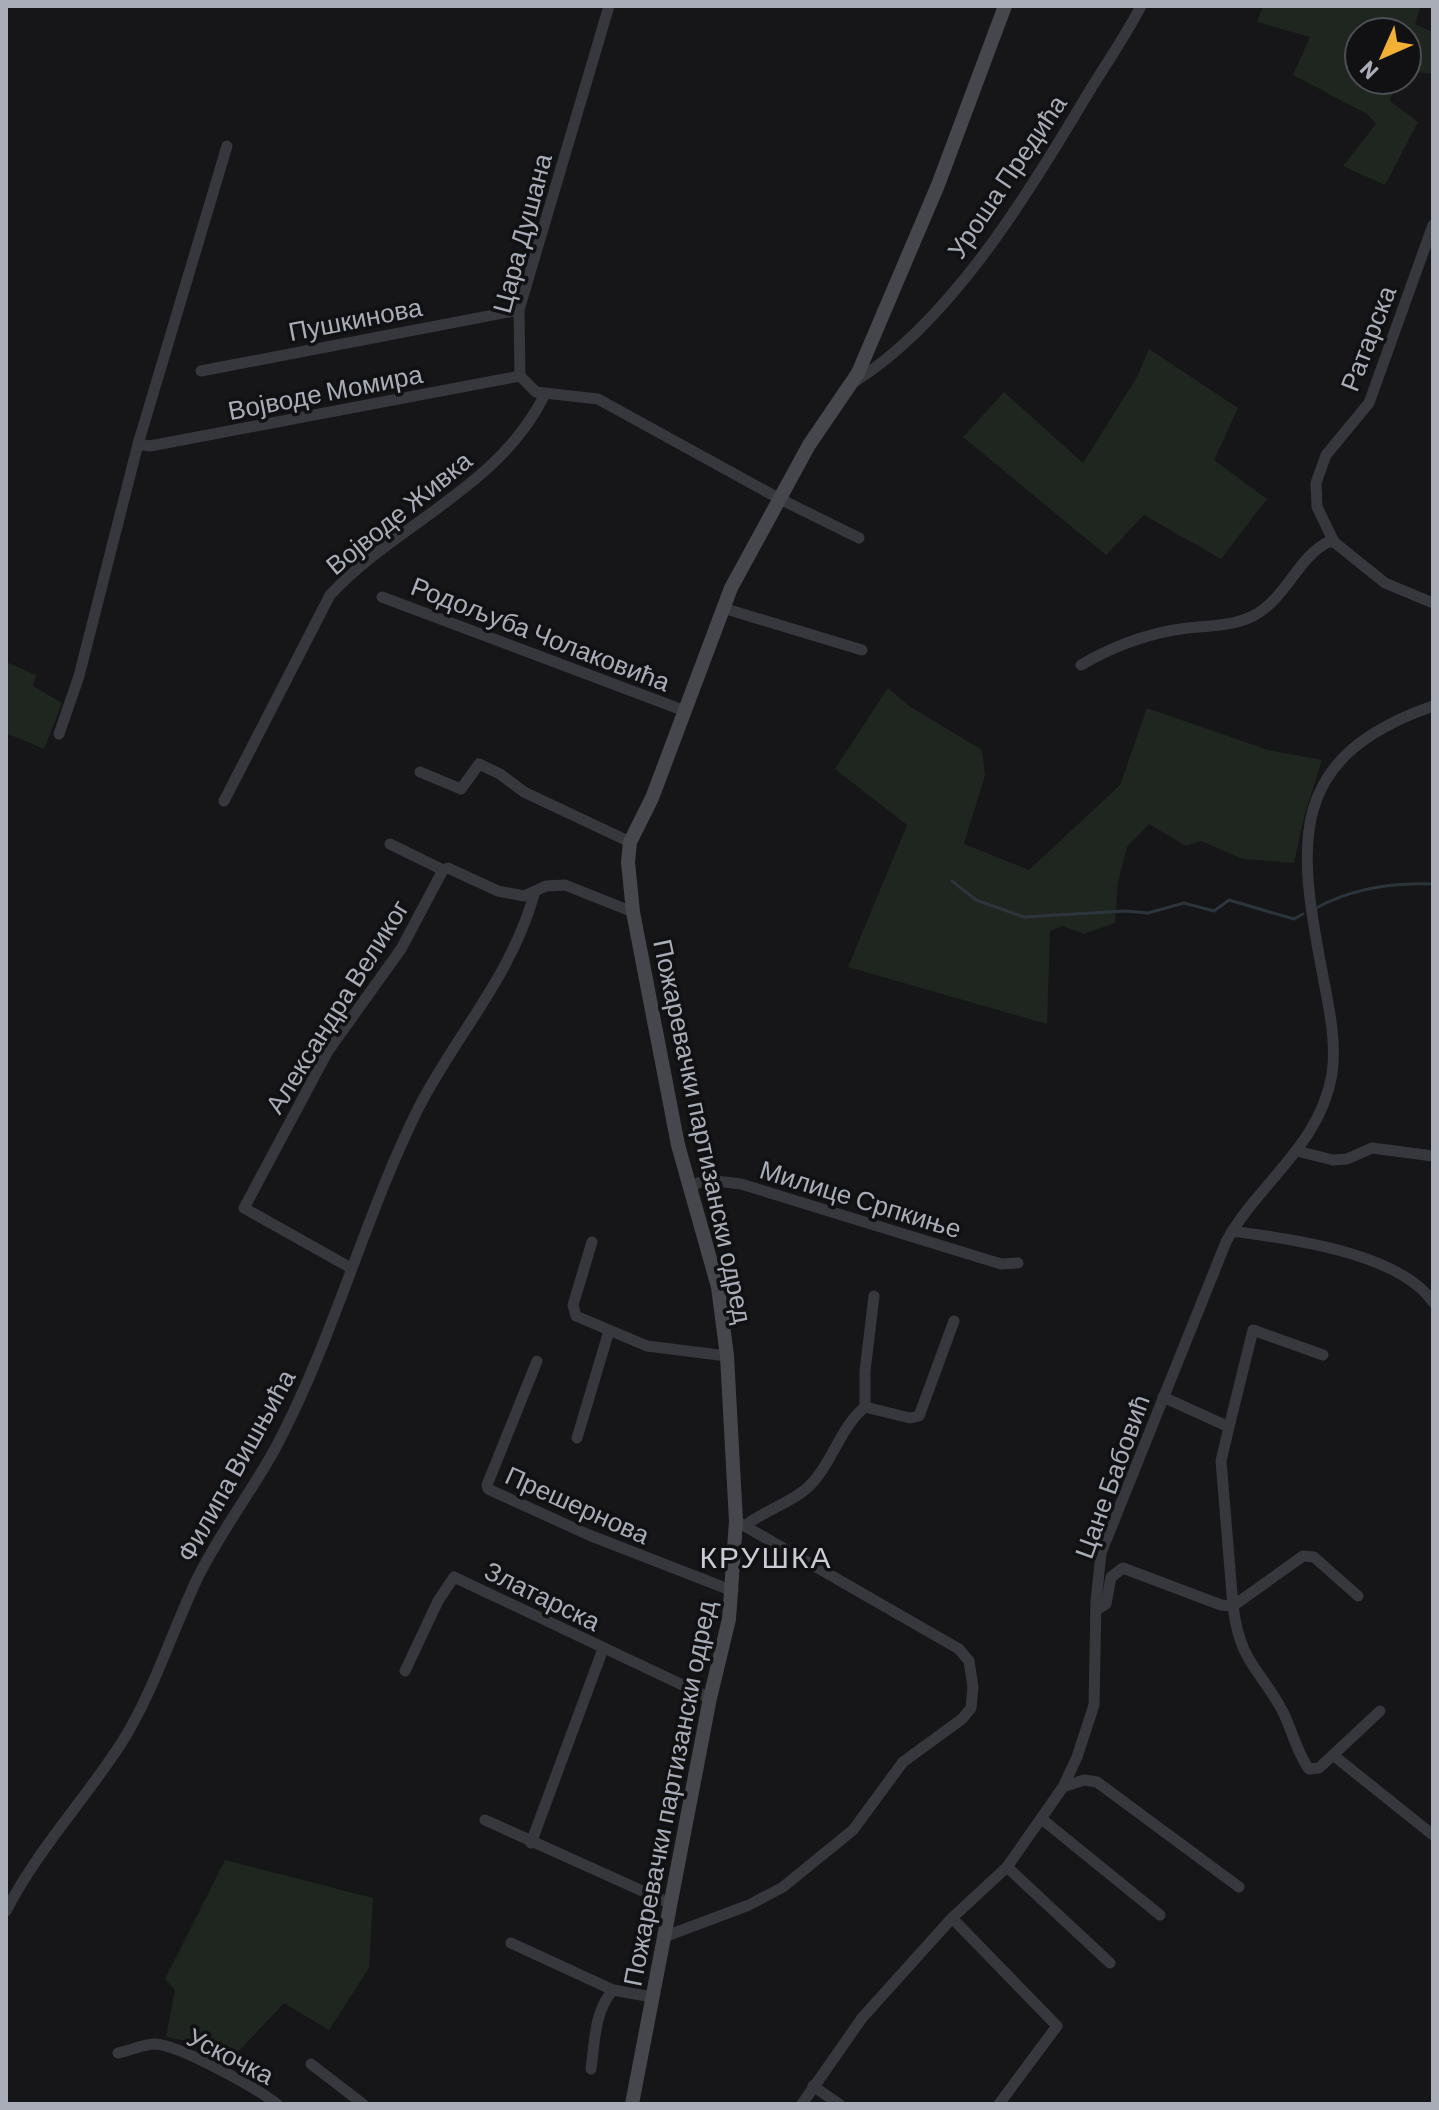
<svg xmlns="http://www.w3.org/2000/svg" width="1439" height="2110" viewBox="0 0 1439 2110" font-family="Barlow,sans-serif">
  <style>
    .green { fill: #1e261f }
    .lines { fill: none; stroke-linecap: round; stroke-linejoin: round }
    .stream { stroke: #2c353c; stroke-width: 3 }
    .street { stroke: #37383d; stroke-width: 11 }
    .secondary { stroke: #45474d; stroke-width: 14 }
    .labels { text-anchor: middle; dominant-baseline: central; stroke-width: 7; stroke-linejoin: round; paint-order: stroke }
    .street-label { font-size: 26px; fill: #a8adb8; stroke: #111113 }
    .quarter-label { font-size: 30px; letter-spacing: 2px; fill: #c9ccd4; stroke: #111113 }
  </style>
  <rect width="100%" height="100%" fill="#161618"/>
  <g class="green">
    <path d="M1263,6h158l-6,18 18,8v42l-26,-3v-39h-48v48h37l-6,21 28,21 -33,63 -42,-19 33,-42 -9,-10 -74,-39 17,-38 -53,-15z"/>
    <path d="M1149,349l89,59 -24,52 53,39 -46,60 -77,-44 -38,40 -143,-118 41,-45 79,71 54,-86z"/>
    <path d="M6,662l30,13 -3,11 29,17 -18,46 -38,-16z"/>
    <path d="M888,688l21,18 73,44 3,25 -21,69 65,26 91,-85 27,-77 121,42 54,10 -18,57 -10,46 -51,-4 -42,-18 -15,5 -37,-22 -22,23 -9,35 -3,41 -31,11 -21,-8 -13,5 -3,93 -199,-57 59,-142 -72,-56z"/>
    <path d="M225,1860l148,38 -4,70 -40,62 -45,-27 -45,48 -73,-14 9,-47 -10,-11z"/>
  </g>
  <g class="lines">
    <g class="stream">
      <path d="M952,881l24,19 48,17 101,-6 23,2 36,-10 30,8 15,-11 65,19 9,-5"/>
      <path d="M1316,908c37,-20 75,-26 117,-24"/>
    </g>
    <g class="street">
      <path d="M609,6l-90,304 1,66 16,16 62,7 182,100 79,39"/>
      <path d="M201,371l318,-61"/>
      <path d="M854,382c95,-59 173,-186 230,-282 19,-32 40,-61 57,-94"/>
      <path d="M138,444l12,2 370,-70"/>
      <path d="M1334,542l-17,-35 -1,-24 10,-28 43,-52 64,-178"/>
      <path d="M1334,542l51,41 48,20"/>
      <path d="M382,597l303,114"/>
      <path d="M723,608l139,42"/>
      <path d="M1081,665c29,-17 59,-29 93,-35 26,-5 55,-2 79,-14 33,-17 44,-58 75,-74h6"/>
      <path d="M59,734l20,-58 59,-232 89,-298"/>
      <path d="M420,772l41,17 18,-25 21,10 24,18 106,50"/>
      <path d="M224,801l106,-206c67,-72 170,-108 215,-201"/>
      <path d="M390,844l53,26"/>
      <path d="M1297,1151l36,9 14,-1 25,-11 61,8"/>
      <path d="M689,1186l19,-6 33,4 260,80 17,-1"/>
      <path d="M1232,1231c57,8 166,21 201,71"/>
      <path d="M592,1242l-19,63 3,11 71,30 80,10"/>
      <path d="M351,1268l-107,-60 84,-157 73,-102 42,-79 5,-2 50,23 26,5 22,-10 19,-1 68,27"/>
      <path d="M537,1361l-50,124 1,4 101,46 144,56"/>
      <path d="M865,1407l45,11 9,-2 35,-95"/>
      <path d="M1229,1427l24,-97 70,25"/>
      <path d="M577,1438l32,-107"/>
      <path d="M746,1525c18,-14 42,-21 60,-36 26,-23 33,-61 59,-82v-36l9,-75"/>
      <path d="M1358,1596l-44,-39 -11,-1 -70,50c7,57 26,61 50,106 9,18 14,41 26,57l10,-1 61,-57"/>
      <path d="M1096,1610l10,-6 5,-27 12,-9 98,37 12,1 -12,-145 8,-34 -66,-30"/>
      <path d="M405,1671l33,-70 16,-24 256,121"/>
      <path d="M1333,1755l100,80"/>
      <path d="M1063,1787l21,-7 13,2 142,105"/>
      <path d="M485,1820l184,83"/>
      <path d="M1043,1820l117,95"/>
      <path d="M531,1843l72,-194"/>
      <path d="M1007,1867l103,96"/>
      <path d="M6,1911c31,-61 79,-111 116,-169 32,-51 50,-111 76,-165 23,-46 54,-86 78,-130 58,-109 88,-230 143,-340 39,-75 91,-129 115,-212"/>
      <path d="M952,1918l105,108 -58,78"/>
      <path d="M663,1934l6,1 80,-30 34,-18 70,-57 50,-68 59,-43 9,-11 2,-21 -4,-26 -10,-12 -223,-128"/>
      <path d="M511,1943l102,47 39,7"/>
      <path d="M118,2053c12,-2 25,-9 37,-9 25,1 101,44 122,60"/>
      <path d="M311,2064l52,40"/>
      <path d="M591,2069c4,-28 3,-57 22,-79"/>
      <path d="M813,2086l26,18"/>
      <path d="M802,2104l60,-86 90,-100 55,-51 56,-80 14,-30 17,-52 2,-103 5,-49 125,-311c32,-59 94,-96 106,-168 5,-34 -4,-70 -10,-103 -25,-130 -35,-214 111,-265"/>
    </g>
    <path class="secondary" d="M632,2104l78,-406 19,-79 7,-98 -9,-165 -9,-69 -40,-142 -45,-233 -5,-50 2,-20 22,-44 79,-210 78,-143 49,-72 80,-188 67,-179"/>
  </g>
  <g class="labels">
    <g class="street-label">
      <text transform="translate(1006 176) rotate(-56)">Уроша Предића</text>
      <text transform="translate(521 233) rotate(-75)">Цара Душана</text>
      <text transform="translate(355 318) rotate(-11)">Пушкинова</text>
      <text transform="translate(1367 338) rotate(-69)">Ратарска</text>
      <text transform="translate(325 391) rotate(-11)">Војводе Момира</text>
      <text transform="translate(398 512) rotate(-39)">Војводе Живка</text>
      <text transform="translate(541 633) rotate(21)">Родољуба Чолаковића</text>
      <text transform="translate(336 1006) rotate(-58)">Александра Великог</text>
      <text transform="translate(704 1131) rotate(78)">Пожаревачки партизански одред</text>
      <text transform="translate(861 1198) rotate(17)">Милице Српкиње</text>
      <text transform="translate(235 1465) rotate(-61)">Филипа Вишњића</text>
      <text transform="translate(1111 1476) rotate(-70)">Цане Бабовић</text>
      <text transform="translate(578 1504) rotate(24)">Прешернова</text>
      <text transform="translate(543 1595) rotate(26)">Златарска</text>
      <text transform="translate(668 1793) rotate(-79)">Пожаревачки партизански одред</text>
      <text transform="translate(231 2055) rotate(27)">Ускочка</text>
    </g>
    <g class="quarter-label">
      <text x="766" y="1556">КРУШКА</text>
    </g>
  </g>
  <rect width="1439" height="2110" fill="none" stroke="#a8adb8" stroke-width="16"/>
  <g transform="translate(1383 56) rotate(225)"><circle r="38" fill="#111113" stroke="#4d4f55" stroke-width="2"/>
  <path d="M0-6L14 30L0 20L-14 30Z" fill="#f2b134"/>
  <text y="-12" font-size="22" font-weight="bold" text-anchor="middle" fill="#a8adb8">N</text>
  </g>
</svg>
